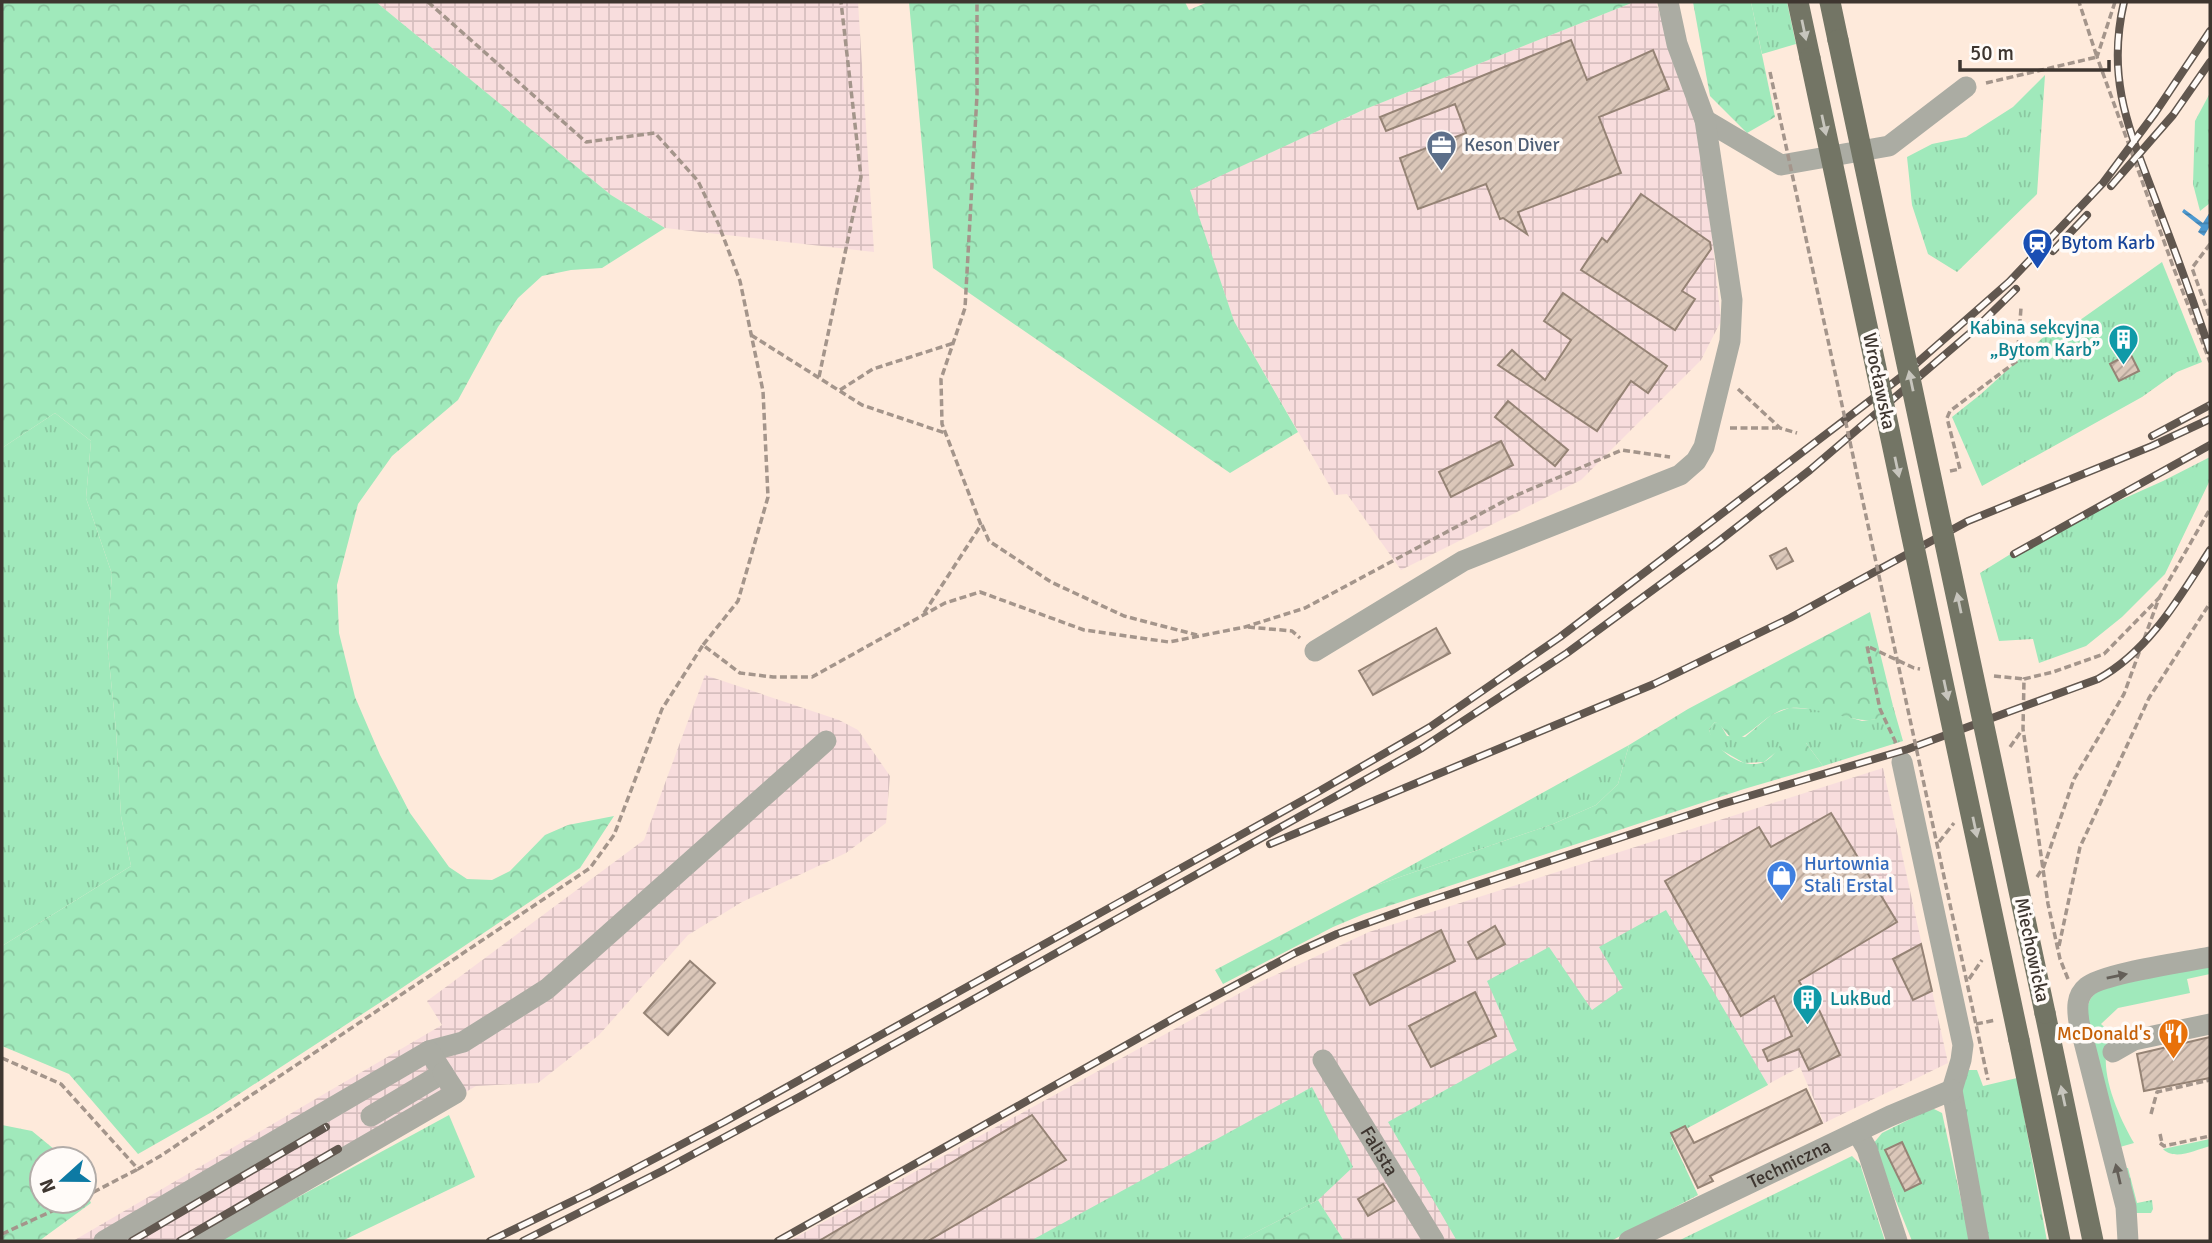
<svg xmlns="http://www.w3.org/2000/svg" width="2212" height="1243" viewBox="0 0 2212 1243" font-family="Signika,sans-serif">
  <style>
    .industrial { fill: url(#industrial-grid) }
    .grass { fill: url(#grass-tufts) }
    .forest { fill: url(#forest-crowns) }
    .garden { fill: #a0e9bb }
    .water { fill: url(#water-rules) }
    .building { fill: url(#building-hatch); stroke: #958375; stroke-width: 2 }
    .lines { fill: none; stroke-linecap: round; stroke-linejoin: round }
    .path { stroke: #a4958b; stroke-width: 3.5; stroke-dasharray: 7 3.5; stroke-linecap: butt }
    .minor { stroke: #abaca3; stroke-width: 21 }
    .major { stroke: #737565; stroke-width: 21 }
    .rail-casing { stroke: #61574f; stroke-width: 8 }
    .rail { stroke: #fffbf8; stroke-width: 5; stroke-dasharray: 16; stroke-linecap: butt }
    .path-bridge { stroke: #a4958b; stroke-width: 3.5; stroke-dasharray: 7 3.5; stroke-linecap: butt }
    .major-bridge { stroke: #737565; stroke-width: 21 }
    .oneway { fill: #c7c5bd }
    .oneway2 { fill: #645f58 }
    .labels { text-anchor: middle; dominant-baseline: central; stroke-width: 7; stroke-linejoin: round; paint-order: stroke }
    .service-label { font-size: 19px; fill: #4e5e75; stroke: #fffbf8; text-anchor: start }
    .transit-label { font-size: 19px; fill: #164399; stroke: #fffbf8; text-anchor: start }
    .culture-label { font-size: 19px; fill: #0d838f; stroke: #fffbf8; text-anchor: end }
    .street-label { font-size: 19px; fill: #3e3630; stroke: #fffbf8 }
    .shop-label { font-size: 19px; fill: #366cbe; stroke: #fffbf8; text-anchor: start }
    .food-label { font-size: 19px; fill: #c56008; stroke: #fffbf8; text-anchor: end }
  </style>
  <defs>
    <pattern id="industrial-grid" width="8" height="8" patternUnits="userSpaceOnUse" patternTransform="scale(1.75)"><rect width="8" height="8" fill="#f8dddd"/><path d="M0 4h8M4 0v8" fill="none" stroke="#d6bebe"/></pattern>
    <pattern id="grass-tufts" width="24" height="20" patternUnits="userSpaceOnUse" patternTransform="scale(1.75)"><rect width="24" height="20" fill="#a0e9bb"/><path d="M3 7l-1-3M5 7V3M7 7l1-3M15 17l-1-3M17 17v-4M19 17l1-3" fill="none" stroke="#8bc8a1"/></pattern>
    <pattern id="forest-crowns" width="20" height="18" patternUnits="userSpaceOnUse" patternTransform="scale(1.75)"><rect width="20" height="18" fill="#a0e9bb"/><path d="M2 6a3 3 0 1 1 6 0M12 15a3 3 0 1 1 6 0" fill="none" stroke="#8bc8a1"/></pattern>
    <pattern id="water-rules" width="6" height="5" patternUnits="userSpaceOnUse" patternTransform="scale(1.75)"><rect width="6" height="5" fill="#4d99d0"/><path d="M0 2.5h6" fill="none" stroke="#417ea9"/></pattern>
    <pattern id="building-hatch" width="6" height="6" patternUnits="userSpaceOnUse" patternTransform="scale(1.75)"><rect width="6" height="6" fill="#dbc7b9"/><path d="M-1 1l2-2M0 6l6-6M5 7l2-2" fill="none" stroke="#b3a297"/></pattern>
  </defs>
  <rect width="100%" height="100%" fill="#feeadb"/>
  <g class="industrial">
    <path d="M376,2h482l16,250 -209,-24 -54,-33z"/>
    <path d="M1634,2h22l46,142 19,177 -20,39 -120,120 -180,90 -54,-76 -12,1 -101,-174 -45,-131 174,-80z"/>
    <path d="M705,675l134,45 19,10 32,46 -4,47 -40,30 -104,49 -54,33 -89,100 -61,48 -62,3 -265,155h-138l369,-216 -15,-24 217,-161z"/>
    <path d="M1883,768l65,295 -124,60 -24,-56 -323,174h-133l-26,-41 -79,41h-450l471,-259 109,-50z"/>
  </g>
  <g class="grass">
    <path d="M1751,2h36l9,42 -34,10z"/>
    <path d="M2045,75l-8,119 -80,78 -29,-18 -16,-49 -5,-48 25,-13 34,-7 47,-30z"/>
    <path d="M2210,93v110l-10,8 -7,-27 2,-63z"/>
    <path d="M2162,262l40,100 -25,10 -35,25 -160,89 -30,-69 29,-23 78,-71 7,7z"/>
    <path d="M55,413l36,28 -5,57 26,76 -5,67 9,89 5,86 10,50 -129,80v-498z"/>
    <path d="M2210,457v23l-45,94 -43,43 -36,29 -47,17 -6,-24 -34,2 -19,-68 58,-36 125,-56z"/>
    <path d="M1893,706l10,35 -80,25 -17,-23 -30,9 -12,10 -20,1 -26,-15 -7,-10 -2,-9 6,-7 5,2 7,12 18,1 26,-22 18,-7 32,1 41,12 14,-2z"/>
    <path d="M1629,745l-11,39 -22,21 -43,19 -179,62z"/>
    <path d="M1666,910l102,175 -97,52 27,58 -87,46h-154l-69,-119 129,-72 -30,-69 62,-34 43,63 31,-22 -24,-41z"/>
    <path d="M1966,1070h11l6,16 34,-8 30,163h-63l-26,-131z"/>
    <path d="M1312,1087l41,80 -35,33 -79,41h-204l-1,-2z"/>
    <path d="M1932,1108l10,5 28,128h-58l-39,-97 9,-11z"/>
    <path d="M449,1115l26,62 -133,64h-125z"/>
    <path d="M1852,1156l8,8 25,77h-207z"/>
    <path d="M2125,1168h3l9,35 15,-3 1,9 -2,4h-15z"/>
  </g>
  <g class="forest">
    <path d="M2,2h374l235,193 54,33 -63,40 -31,2 -29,6 -24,22 -20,29 -40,73 -66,56 -34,48 -21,81 2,48 16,64 25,58 30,58 39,54 18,12 25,1 18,-9 35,-36 23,-10 46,-9 -34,52 -193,130 -177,115 -72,41 -69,-80 -67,-28v-100l129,-80 -10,-50 -5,-86 -9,-89 5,-67 -26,-76 5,-57 -36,-28 -53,35z"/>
    <path d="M909,2h276l4,8 19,-8h426l-271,108 -173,80 44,131 64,111 -68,41 -297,-205z"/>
    <path d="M1693,2h58l24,115 -28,16 -37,-37z"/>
    <path d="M1870,612l23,94c-5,4 -11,11 -17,13 -16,6 -61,-14 -85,-11 -23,2 -36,25 -56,32 -9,-4 -11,-14 -20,-18l-6,7c4,20 34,42 55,33 10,-5 16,-17 21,-25l21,6 17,23 -79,23 -380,125 -31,13 -110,57 -8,-14 159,-84 179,-62 43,-19 22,-21 11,-39 59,-36z"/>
    <path d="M2,1125l30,6 34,28h-24v42h42v-13l7,15 -52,38h-37z"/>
    <path d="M1318,1200l26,41h-105z"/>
  </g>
  <g class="garden">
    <path d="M2210,966v8l-23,5 3,14 -72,15 -17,16 11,10c-18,30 7,83 22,109l-14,4 -34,-126c2,-20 2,-25 21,-35z"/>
    <path d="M2210,1139v7c-15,4 -35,15 -47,3z"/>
  </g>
  <path class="water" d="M2184,209l19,14 7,-11v14l-6,10 -6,-4 3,-5 -19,-15z"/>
  <g class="building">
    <path d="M1571,40l16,40 66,-30 16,39 -70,28 22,56 -103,39 9,22 -24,-16 -3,1 -14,-35 -68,25 -18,-51 66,-25 -11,-29 -69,27 -6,-14z"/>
    <path d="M1641,194l69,48 1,7 -29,42 13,8 -20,31 -94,-60 21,-32 5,4z"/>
    <path d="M1563,293l104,73 -19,27 -17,-12 -34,50 -99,-66 14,-15 33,30 26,-40 -27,-19z"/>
    <path d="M2130,353l9,18 -20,10 -9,-17z"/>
    <path d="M1508,401l60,49 -13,16 -60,-49z"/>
    <path d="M1501,441l12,24 -62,32 -12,-25z"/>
    <path d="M1786,548l7,13 -16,8 -7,-13z"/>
    <path d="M1436,628l14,25 -77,42 -14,-24z"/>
    <path d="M1831,813l66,109 -98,59 11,20 4,-2 26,56 -31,15 -10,-21 -31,12 -5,-11 29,-14 -18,-40 -33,20 -76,-135 94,-54 12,20z"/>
    <path d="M1495,926l10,18 -28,15 -9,-17z"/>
    <path d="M1441,930l14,31 -85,44 -16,-30z"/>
    <path d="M1921,944l11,47 -19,9 -20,-41z"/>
    <path d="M690,961l25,22 -47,52 -24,-22z"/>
    <path d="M1475,992l21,44 -65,31 -22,-41z"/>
    <path d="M2210,1037v41l-66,13 -7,-37z"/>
    <path d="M1806,1089l16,34 -112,53 3,5 -15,7 -27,-55 14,-7 9,17z"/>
    <path d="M1032,1115l34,45 -138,81h-109z"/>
    <path d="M1902,1142l19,41 -16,8 -20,-41z"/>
    <path d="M1383,1184l11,17 -26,15 -10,-17z"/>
  </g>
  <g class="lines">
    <g class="path">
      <path d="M428,2l158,140 69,-9 43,48 20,42 22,58 23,110 5,106 -30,104 -35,44"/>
      <path d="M2115,2l-18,55 77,212 36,93"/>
      <path d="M1986,83l111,-26 -18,-55"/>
      <path d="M2210,244l-18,24 18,50"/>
      <path d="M751,335l111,70 83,28"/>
      <path d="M819,377l42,-200 -20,-175"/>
      <path d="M1738,389l42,39 17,5"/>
      <path d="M840,390l33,-21 81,-26"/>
      <path d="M1730,428h48"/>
      <path d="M1950,471l10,-2 -13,-51 3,-7 67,-50 4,-53"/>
      <path d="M982,525l7,16 62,41 73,34 73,19"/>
      <path d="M924,613l57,-88 -39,-101 -1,-45 24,-71 12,-213v-93"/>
      <path d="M1248,627l44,4 8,7"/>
      <path d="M1994,676l30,3"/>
      <path d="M1896,743l-16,-34 -13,-63 47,22 6,1"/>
      <path d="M2010,747l12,-17"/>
      <path d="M1939,842l15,-19"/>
      <path d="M2037,877l7,-11 30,-87 50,-85 35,-96 51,-89"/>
      <path d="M2059,946l21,-99 69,-149 61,-95"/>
      <path d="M1969,979l13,-19"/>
      <path d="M2068,979l-8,-20 -12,-55 -25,-175 1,-50 29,-7 51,-18 55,-56"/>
      <path d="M1976,1024l20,-4"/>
      <path d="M2,1058l59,26 77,85 24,-14 428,-287 24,-33 48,-126 41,-64 37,28 33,4h39l133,-74 35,-11 104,38 85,12 76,-15 60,-19 205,-110 112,-48 48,7"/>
      <path d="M2151,1114l6,-22 53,-12"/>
      <path d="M2160,1134l2,9"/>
      <path d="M2160,1143l4,3 46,-10"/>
      <path d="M84,1197l54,-28"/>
      <path d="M2,1234l72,-33"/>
    </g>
    <g class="minor">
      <path d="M1705,120l76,45 108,-19 77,-59"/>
      <path d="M1315,651l148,-90 217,-86 16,-14 8,-14 26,-106 2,-41 -27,-180 -28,-76 -9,-42"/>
      <path d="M1902,762l61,283 -2,15 -9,30 27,151"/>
      <path d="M429,1051l34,-9 84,-53 279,-248"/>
      <path d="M2113,1052l21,-12 76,-16"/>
      <path id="s1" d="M1323,1060l111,181"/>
      <path d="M1857,1132l10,17 30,92"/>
      <path d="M104,1241l325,-190 14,22 -72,43"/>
      <path d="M201,1241l255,-148 -13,-20"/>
      <path id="s2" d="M1629,1241l261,-125 62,-26"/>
      <path d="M2128,1241l-2,-34 -47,-185c-2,-13 -3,-26 8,-35 16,-14 99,-25 123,-30"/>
    </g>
    <g class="major">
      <path d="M1798,2l12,56"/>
      <path d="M1830,2l8,38"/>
      <path d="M2045,1013l48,228"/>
      <path d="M2019,1040l41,201"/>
    </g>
    <defs>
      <g id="rail">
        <path d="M2124,2c-19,82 8,133 35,207 18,47 35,94 51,142"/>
        <path d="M2111,186l62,-71 37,-53"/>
        <path d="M2053,251l34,-36"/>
        <path d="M2152,436l58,-31"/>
        <path d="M2014,554l196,-109"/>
        <path d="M1270,844l384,-160 136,-66 178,-97 184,-75 58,-27"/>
        <path d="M132,1241l194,-114"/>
        <path d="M180,1241l158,-92"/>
        <path d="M490,1241l101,-49 133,-70 592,-329 114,-66 130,-90 341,-260 108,-95 94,-99 52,-70 55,-82"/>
        <path d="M523,1241l139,-70 139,-75 621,-348 145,-95 147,-108 96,-75 166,-142 40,-39"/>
        <path d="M778,1241l398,-224 119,-64 42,-19 83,-30 302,-100 186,-55 190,-70c51,-28 81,-81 112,-129"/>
      </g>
    </defs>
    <use href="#rail" class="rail-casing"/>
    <use href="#rail" class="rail"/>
    <path class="path-bridge" d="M1770,72l218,1008"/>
    <g class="major-bridge">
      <path d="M1838,40l207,973"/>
      <path d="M1810,58l209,982"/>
    </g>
  </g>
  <defs><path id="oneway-solid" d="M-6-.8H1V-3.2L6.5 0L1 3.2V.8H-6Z" transform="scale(1.75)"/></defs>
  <g class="oneway">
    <use href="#oneway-solid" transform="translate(1804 30) rotate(78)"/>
    <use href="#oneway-solid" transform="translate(1824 125) rotate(78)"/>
    <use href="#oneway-solid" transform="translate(1911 381) rotate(-102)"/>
    <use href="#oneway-solid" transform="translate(1897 467) rotate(78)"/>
    <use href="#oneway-solid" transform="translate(1959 603) rotate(-102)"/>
    <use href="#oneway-solid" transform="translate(1946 690) rotate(78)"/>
    <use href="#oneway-solid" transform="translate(1975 827) rotate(78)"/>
    <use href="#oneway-solid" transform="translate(2063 1096) rotate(-102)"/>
  </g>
  <g class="oneway2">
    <use href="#oneway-solid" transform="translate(2117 976) rotate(-11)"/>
    <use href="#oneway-solid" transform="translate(2118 1174) rotate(-103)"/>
  </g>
  <defs>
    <symbol id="office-pin" viewBox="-11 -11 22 30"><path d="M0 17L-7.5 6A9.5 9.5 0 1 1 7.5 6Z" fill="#5c6f8a" stroke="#fffbf8"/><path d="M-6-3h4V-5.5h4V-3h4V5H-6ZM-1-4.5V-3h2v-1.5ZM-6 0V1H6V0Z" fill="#fff"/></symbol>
    <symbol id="station-pin" viewBox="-11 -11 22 30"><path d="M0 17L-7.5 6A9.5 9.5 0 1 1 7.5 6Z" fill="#1a4fb4" stroke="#fffbf8"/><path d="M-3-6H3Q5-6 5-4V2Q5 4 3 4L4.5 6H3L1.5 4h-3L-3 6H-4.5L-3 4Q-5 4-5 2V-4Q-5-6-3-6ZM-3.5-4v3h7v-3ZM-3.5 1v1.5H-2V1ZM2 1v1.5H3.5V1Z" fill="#fff"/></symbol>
    <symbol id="building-pin" viewBox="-11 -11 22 30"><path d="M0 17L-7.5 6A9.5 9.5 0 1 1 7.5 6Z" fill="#0f9aa8" stroke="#fffbf8"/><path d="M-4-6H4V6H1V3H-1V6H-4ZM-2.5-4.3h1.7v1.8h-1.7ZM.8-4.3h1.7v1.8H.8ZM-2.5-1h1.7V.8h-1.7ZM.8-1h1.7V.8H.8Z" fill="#fff"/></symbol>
    <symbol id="shop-pin" viewBox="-11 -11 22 30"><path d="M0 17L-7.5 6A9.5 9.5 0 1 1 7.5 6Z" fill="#3f7fe0" stroke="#fffbf8"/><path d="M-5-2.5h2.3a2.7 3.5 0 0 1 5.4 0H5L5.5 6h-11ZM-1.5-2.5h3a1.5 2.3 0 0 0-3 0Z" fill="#fff"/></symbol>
    <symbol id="restaurant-pin" viewBox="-11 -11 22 30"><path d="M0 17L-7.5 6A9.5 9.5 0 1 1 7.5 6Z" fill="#e8710a" stroke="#fffbf8"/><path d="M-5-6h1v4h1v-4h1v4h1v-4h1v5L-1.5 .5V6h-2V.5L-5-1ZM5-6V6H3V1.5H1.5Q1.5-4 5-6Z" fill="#fff"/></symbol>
  </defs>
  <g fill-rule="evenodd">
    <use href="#office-pin" x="1424" y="128" width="35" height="47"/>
    <use href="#station-pin" x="2020" y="226" width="35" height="47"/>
    <use href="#building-pin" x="2106" y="322" width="35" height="47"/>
    <use href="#shop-pin" x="1764" y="858" width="35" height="47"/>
    <use href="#building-pin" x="1790" y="982" width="35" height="47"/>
    <use href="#restaurant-pin" x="2156" y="1016" width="35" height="47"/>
  </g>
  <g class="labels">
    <g class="service-label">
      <text x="1464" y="145">Keson Diver</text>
    </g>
    <g class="transit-label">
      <text x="2061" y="243">Bytom Karb</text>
    </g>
    <g class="culture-label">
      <text x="2100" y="328">Kabina sekcyjna<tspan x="2100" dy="22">„Bytom Karb”</tspan></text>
      <text x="1830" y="999" text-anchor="start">LukBud</text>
    </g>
    <g class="street-label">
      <text transform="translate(1879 381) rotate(78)">Wrocławska</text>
      <text transform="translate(2032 950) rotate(78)">Miechowicka</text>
      <text stroke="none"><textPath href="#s1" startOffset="107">Falista</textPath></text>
      <text stroke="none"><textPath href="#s2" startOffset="178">Techniczna</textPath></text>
    </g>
    <g class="shop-label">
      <text x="1804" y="864">Hurtownia<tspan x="1804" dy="22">Stali Erstal</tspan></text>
    </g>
    <g class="food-label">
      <text x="2151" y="1034">McDonald's</text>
    </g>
  </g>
  <rect width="2212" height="1243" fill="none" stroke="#3e3630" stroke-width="7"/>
  <g transform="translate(63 1180) rotate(249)"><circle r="33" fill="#fffbf8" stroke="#b2aca8" stroke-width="2"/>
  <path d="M0-5L12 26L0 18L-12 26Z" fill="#0d7aa4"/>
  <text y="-10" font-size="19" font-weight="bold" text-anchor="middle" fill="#3e3630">N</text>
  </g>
  <path d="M1960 60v10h149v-10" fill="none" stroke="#3e3630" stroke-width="3.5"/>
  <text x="1970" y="60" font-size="21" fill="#3e3630" stroke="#fffbf8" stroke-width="5" paint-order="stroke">50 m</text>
</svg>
